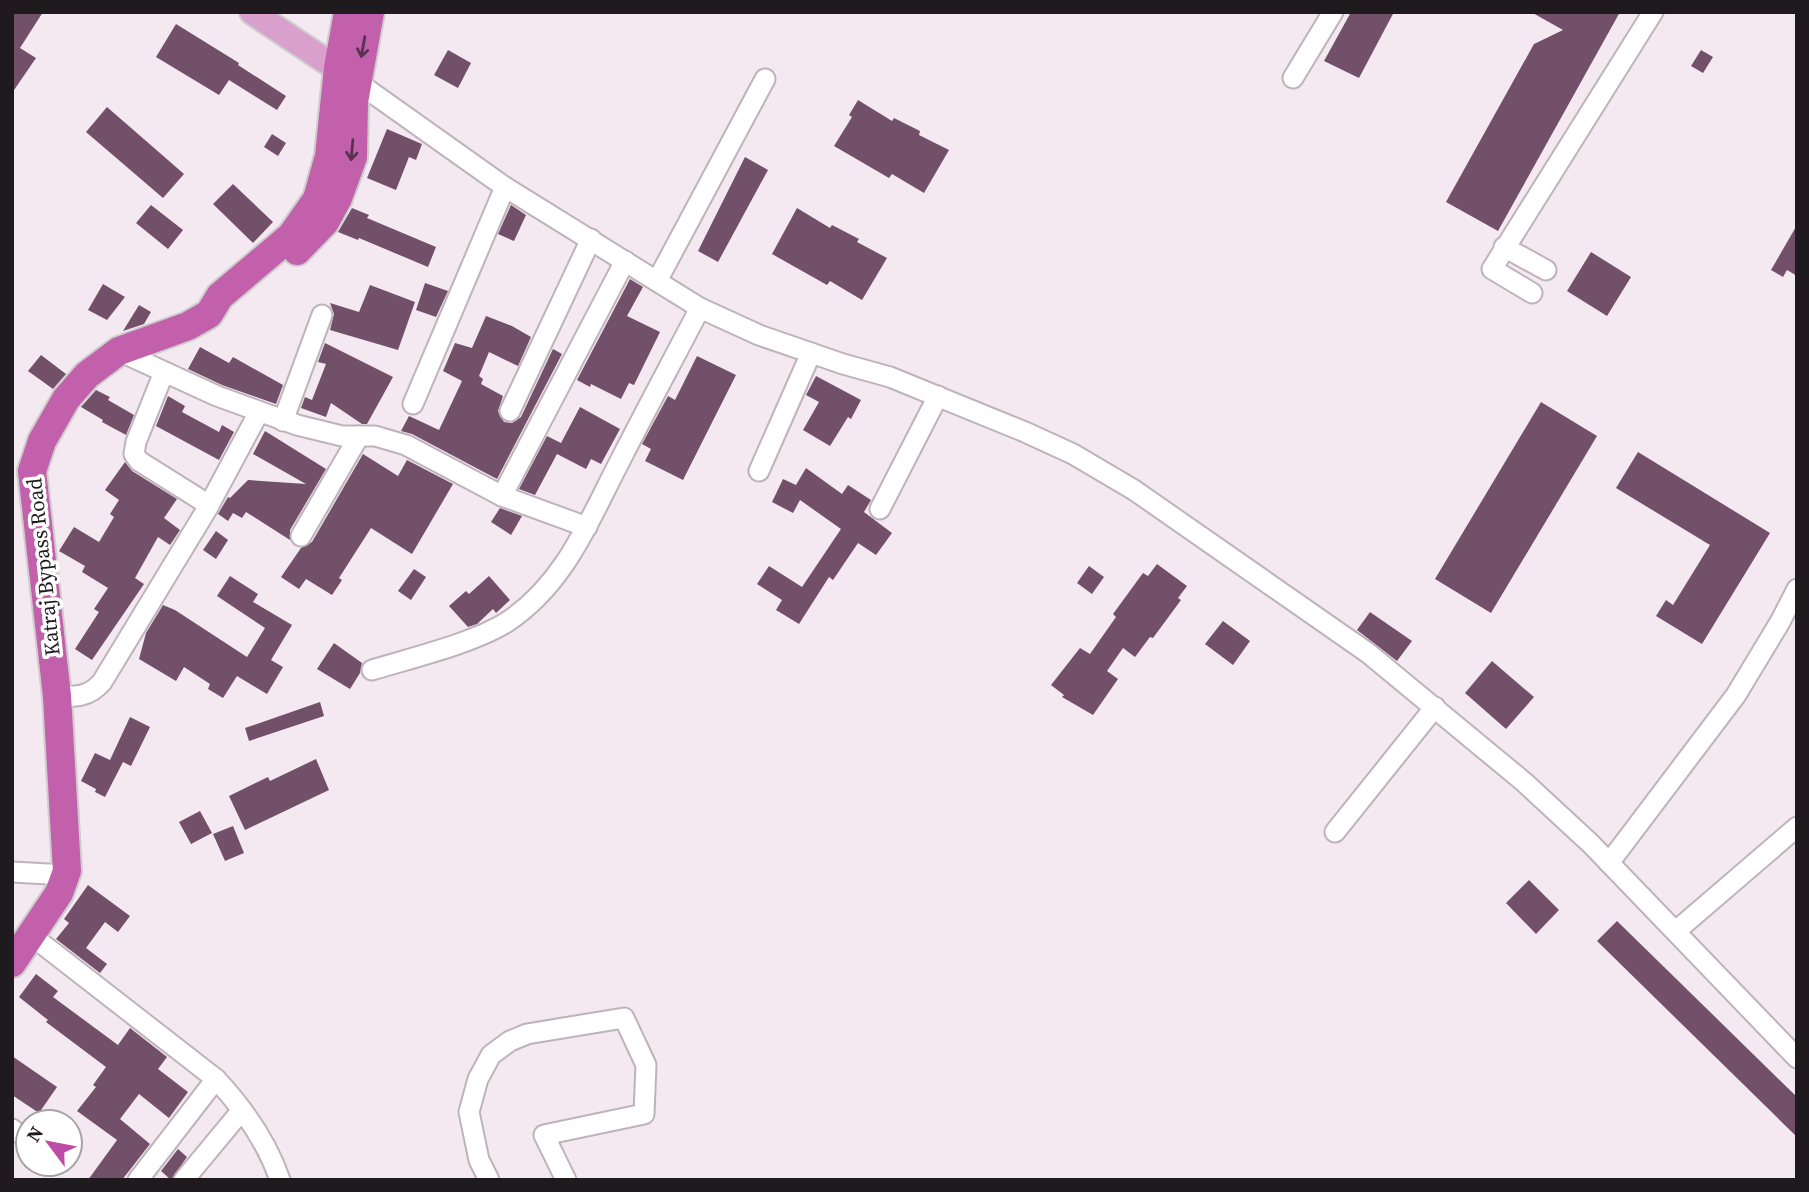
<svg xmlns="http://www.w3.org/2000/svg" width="1809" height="1192" viewBox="0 0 1809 1192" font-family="'Source Serif 4',serif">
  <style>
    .building { fill: #725069 }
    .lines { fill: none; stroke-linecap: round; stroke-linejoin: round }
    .minor-casing { stroke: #bfb3bb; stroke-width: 23 }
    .major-casing { stroke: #cecdcd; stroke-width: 28 }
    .highway-casing { stroke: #cecdcd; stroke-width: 32 }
    .minor { stroke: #fff; stroke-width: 19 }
    .major { stroke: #daa0cd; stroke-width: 24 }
    .highway { stroke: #c260ab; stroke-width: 28 }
    .oneway { stroke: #58324f }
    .labels { text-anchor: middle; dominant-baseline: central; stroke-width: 7; stroke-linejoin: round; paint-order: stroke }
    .street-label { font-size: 21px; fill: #1f1a1d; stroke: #fff }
  </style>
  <rect width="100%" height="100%" fill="#f5e9f1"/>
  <g class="building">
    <path d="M12,12h31l-23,36 16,10 -24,35z"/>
    <path d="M1351,12h43l-35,66 -35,-17z"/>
    <path d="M1531,12h89l-122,219 -52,-29 88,-158 29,-14z"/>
    <path d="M176,24l63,39 -1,2 48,31 -9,14 -48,-30 -10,15 -63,-38z"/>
    <path d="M448,50l23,13 -13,25 -24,-13z"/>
    <path d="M1701,50l12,7 -10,16 -12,-7z"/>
    <path d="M858,100l34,21 2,-3 26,13 -1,4 30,15 -25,43 -32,-19 -3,4 -55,-32 18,-29 -3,-2z"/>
    <path d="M107,107l77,67 -21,24 -77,-66z"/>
    <path d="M387,129l35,15 -6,16 -7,-3 -13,33 -29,-12z"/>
    <path d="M272,134l14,9 -8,13 -14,-9z"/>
    <path d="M745,157l23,13 -50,92 -20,-11z"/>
    <path d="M233,184l40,38 -20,21 -40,-39z"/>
    <path d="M151,205l32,25 -15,19 -32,-26z"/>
    <path d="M511,205l15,10 -12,26 -16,-7z"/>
    <path d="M352,208l17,7 -2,3 69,29 -8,20 -69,-29 -1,2 -20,-8z"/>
    <path d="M797,208l33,20 2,-3 27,14 -2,3 30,16 -25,42 -32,-19 -3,4 -55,-31z"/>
    <path d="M1797,225v51l-10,-6 -4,7 -12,-7z"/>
    <path d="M1591,252l40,25 -24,39 -40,-25z"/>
    <path d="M630,279l13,8 -16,29 33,16 -26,53 -5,-2 -8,16 -30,-15 -1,3 -13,-7z"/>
    <path d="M425,283l23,8 -12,26 -20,-7z"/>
    <path d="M103,284l22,13 -18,23 -19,-10z"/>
    <path d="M370,285l45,17 -17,48 -68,-20 4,-16 -4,-11 29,9z"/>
    <path d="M139,305l12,7 -7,12 -21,7z"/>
    <path d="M486,316l26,10 19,11 -13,29 -29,-14 -10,24 4,3 -2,5 22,12 -5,15 6,11 8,1 9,-6 32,-68 9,5 -65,125 -85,-45 -11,-3 8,-15 30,14 23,-49 -19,-10 12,-28 17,5z"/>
    <path d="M325,343l68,34 -26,47h-5l-31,-21 -5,14 -25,-9 4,-11 7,3 14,-36 -8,-2z"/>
    <path d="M200,347l29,16 4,-6 50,28 -7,19 -54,-19 -34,-16z"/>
    <path d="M41,355l25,19 -13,15 -25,-18z"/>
    <path d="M697,356l39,19 -53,105 -38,-19 6,-12 -9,-5 26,-48 7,4z"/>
    <path d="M816,376l45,24 -10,19 -3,-2 -18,29 -27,-16 16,-28 -13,-7z"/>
    <path d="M96,390l14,7 -2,3 26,15 -8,20 -24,-13 1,-2 -22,-13z"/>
    <path d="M168,396l17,10 -3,6 37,20 3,-7 12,7 -15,28 -63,-34z"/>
    <path d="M1541,402l56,34 -106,177 -56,-34z"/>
    <path d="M580,407l40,22 -19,35 -10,-5 -5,10 -29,-15 -22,41 -16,-6 28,-53 14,7z"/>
    <path d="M265,431l61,38 -36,61v10l-44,-28 -4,6 -9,-5 -5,8 -10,-7 10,-17 2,1 18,-18 58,4 -53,-30z"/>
    <path d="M1638,452l132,81 -68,111 -46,-28 10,-16 7,5 37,-60 -94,-57z"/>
    <path d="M363,454l35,22 9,-16 46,24 -41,70 -41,-26 -32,50 3,2 -10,15 -26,-16 -7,10 -18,-12 20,-29 11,-6z"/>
    <path d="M125,462l7,9 45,28 -13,19 16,12 -10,15 -12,-8 -23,41 9,6 -52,76 -17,-11 24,-37 -5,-3 14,-21 -26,-16 3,-6 -26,-15 15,-24 25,15 15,-25 -4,-3 9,-14 -14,-10z"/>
    <path d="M806,468l36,26 6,-9 23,15 -7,12 28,21 -16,22 -18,-12 -25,37 -4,-3 -30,47 -23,-14 6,-10 -25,-16 12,-18 33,21 39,-58 -41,-29 -7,13 -21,-11 11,-23 13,6z"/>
    <path d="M500,508l22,8 -11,19 -20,-13z"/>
    <path d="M216,531l12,9 -12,19 -13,-9z"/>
    <path d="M1157,564l30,22 -9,12 3,2 -28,38 -3,-1 -15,20 -12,-9 -16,23 11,8 -25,36 -31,-18 2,-2 -13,-10 29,-37 10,6 26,-37 -3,-3 30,-41 5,3z"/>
    <path d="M1089,566l15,11 -12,17 -15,-11z"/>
    <path d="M414,569l12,8 -15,23 -13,-9z"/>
    <path d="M230,576l28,18 -5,8 39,23 -21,35 12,7 -16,27 -30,-18 -14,22 -15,-9 2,-5 -26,-17 -8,14 -37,-22 7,-26 17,-28 12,5 72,47 18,-29 -48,-32z"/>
    <path d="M489,576l21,24 -14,13 -3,-4 -16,15 -9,3 -19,-21 17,-15 3,3z"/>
    <path d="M1370,612l42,29 -15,20 -40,-31z"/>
    <path d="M1223,621l27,20 -17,24 -28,-21z"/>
    <path d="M334,643l28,20 -2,10 -10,16 -33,-20z"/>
    <path d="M1492,661l42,36 -28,32 -41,-36z"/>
    <path d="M320,702l4,14 -75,25 -4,-13z"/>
    <path d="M130,717l20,10 -19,39 -8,-4 -18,35 -10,-5 1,-3 -15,-8 14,-28 15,7z"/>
    <path d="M316,759l13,31 -84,40 -16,-34 39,-19 2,4z"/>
    <path d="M200,811l12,22 -21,11 -12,-22z"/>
    <path d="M233,826l11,27 -19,8 -12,-27z"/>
    <path d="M1529,880l30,30 -23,24 -30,-31z"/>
    <path d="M88,885l42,31 -12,16 -13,-10 -19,26 21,16 -7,9 -44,-34 13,-16 -5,-4z"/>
    <path d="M1617,921l180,176v40l-200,-196z"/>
    <path d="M36,974l22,17 -5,6 65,48 12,-17 37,29 -9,12 30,23 -19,26 -30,-24 -19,25 30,25 -28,36h-34l29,-40 -40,-29 19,-24 -3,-2 13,-18 -60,-45 2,-2 -29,-23z"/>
    <path d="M12,1056l45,31 -18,26 -27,-18z"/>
    <path d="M178,1149l9,8 -16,23 -10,-9z"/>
  </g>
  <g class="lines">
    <defs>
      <g id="minor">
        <path d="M1293,78l40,-66"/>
        <path d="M357,82l148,105 195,121 59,27 84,29 47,13 135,55 48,22 61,36 234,163 156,129 67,62 206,214"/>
        <path d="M1504,247l42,23"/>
        <path d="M657,281l108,-202"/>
        <path d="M1532,293l-40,-24 161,-257"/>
        <path d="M119,351l98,45 80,29 45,11h33l31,9 96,51 85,31"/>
        <path d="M164,372l-28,70 -2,12 5,7 70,44"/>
        <path d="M413,404l92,-217"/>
        <path d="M510,411l81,-172"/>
        <path d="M283,421l39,-106"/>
        <path d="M759,471l52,-118"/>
        <path d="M502,496l123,-235"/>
        <path d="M880,509l58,-113"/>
        <path d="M301,536l58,-100"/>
        <path d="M372,670c39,-12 102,-27 135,-48 59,-39 83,-104 114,-163 26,-51 53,-101 79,-151"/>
        <path d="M57,696c19,1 32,1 45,-14l105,-173 52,-97"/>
        <path d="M1335,832l100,-125"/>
        <path d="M1609,863l127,-168 44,-73 17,-33"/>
        <path d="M12,872l54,3"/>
        <path d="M1676,931l121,-104"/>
        <path d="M32,936l184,143c27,29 51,63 64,101"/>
        <path d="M12,1129l4,3"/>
        <path d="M138,1180l78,-101"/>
        <path d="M184,1180l58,-70"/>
        <path d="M489,1180l-10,-20 -10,-48 9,-33 13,-24 19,-14 17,-7 97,-16 22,47 -2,49 -100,21 22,45"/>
      </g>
      <path id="major" d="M252,12l99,66"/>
      <g id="highway">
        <path d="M297,251l28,-29 13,-24 15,-41 1,-55 16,-90"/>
        <path d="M12,963l47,-70 8,-22 -10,-175 -25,-225 10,-30 24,-42 21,-24 32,-24 69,-25 21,-12 11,-18 71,-60 26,-37 12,-43 9,-88 10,-56"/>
      </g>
    </defs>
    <use href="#minor" class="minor-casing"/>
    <use href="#major" class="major-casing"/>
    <use href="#highway" class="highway-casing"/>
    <use href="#minor" class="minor"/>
    <use href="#major" class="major"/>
    <use href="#highway" class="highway"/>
  </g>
  <defs><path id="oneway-shaft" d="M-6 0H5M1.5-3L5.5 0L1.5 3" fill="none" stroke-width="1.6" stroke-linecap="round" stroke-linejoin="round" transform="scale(1.75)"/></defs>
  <g class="oneway">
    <use href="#oneway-shaft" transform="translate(363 47) rotate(100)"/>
    <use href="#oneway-shaft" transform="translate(352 150) rotate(95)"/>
  </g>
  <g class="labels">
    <g class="street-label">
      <text transform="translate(43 567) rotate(-96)">Katraj Bypass Road</text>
    </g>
  </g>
  <rect width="1809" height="1192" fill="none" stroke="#1f1a1d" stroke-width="28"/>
  <g transform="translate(49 1143) rotate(302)"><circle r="33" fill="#ffffff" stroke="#a5a3a5" stroke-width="2"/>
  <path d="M0-5L12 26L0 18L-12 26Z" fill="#be4ba5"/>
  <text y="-10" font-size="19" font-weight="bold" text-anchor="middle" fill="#1f1a1d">N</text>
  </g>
</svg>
